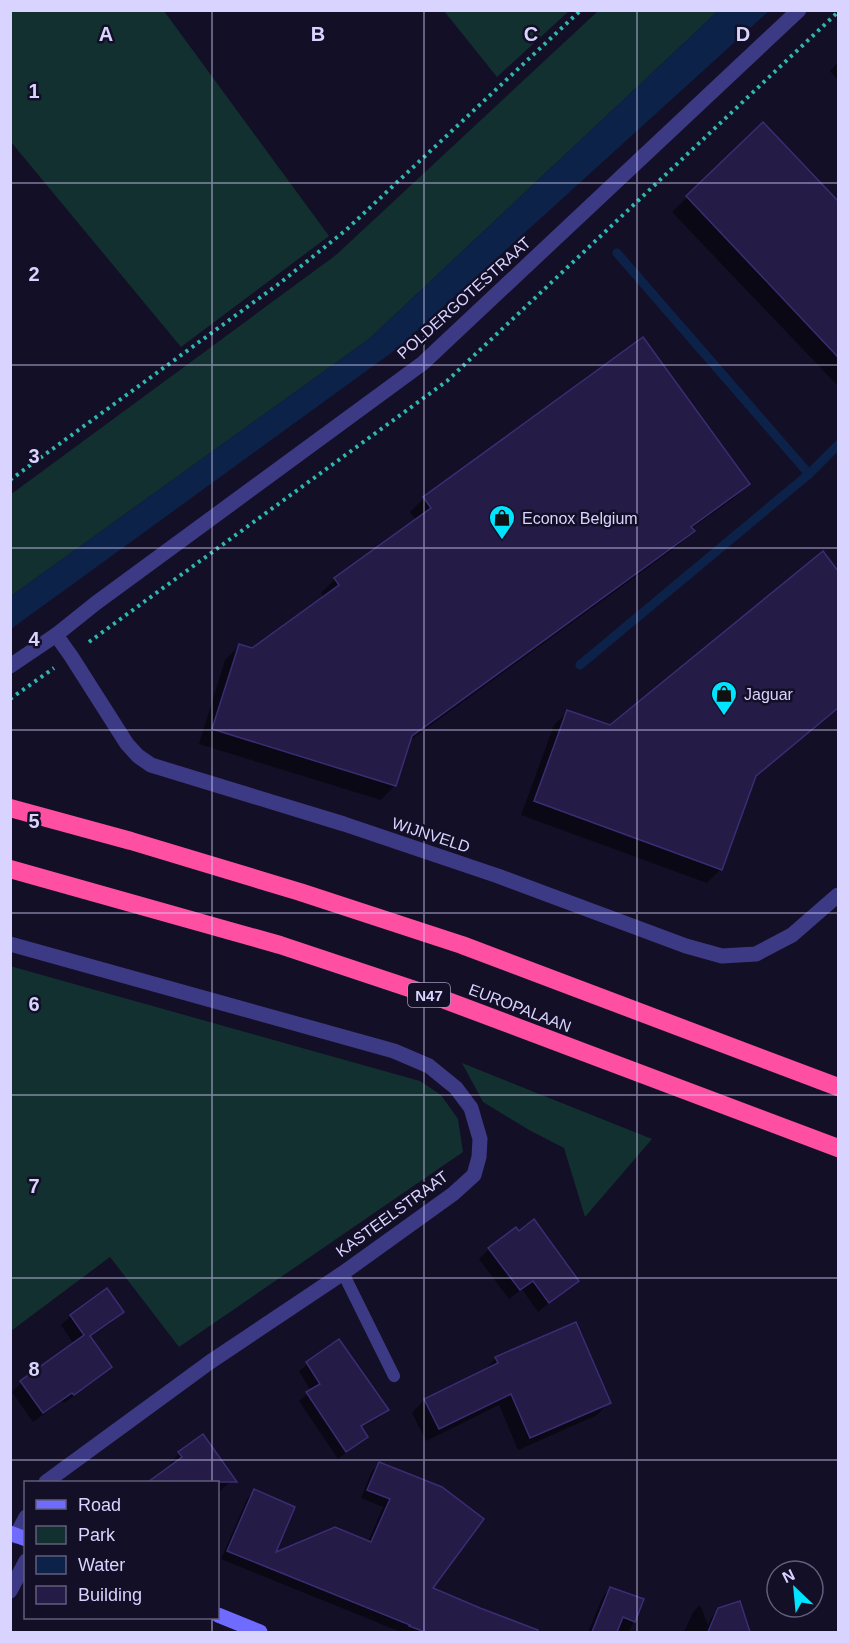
<svg xmlns="http://www.w3.org/2000/svg" width="849" height="1643" viewBox="0 0 849 1643" font-family="Helvetica,sans-serif">
  <style>
    .green { fill: #12302f }
    .water { fill: #0c2248 }
    .shadow { fill: #0007 }
    .lines { fill: none; stroke-linecap: round; stroke-linejoin: round }
    .stream { stroke: #0c2248; stroke-width: 9 }
    .building { fill: #241b47; stroke: #3b2d73; stroke-width: 1.5 }
    .path { stroke: #2fb8b0; stroke-width: 4; stroke-dasharray: 3 4.5; stroke-linecap: butt }
    .lane { stroke: #3d3a85; stroke-width: 12 }
    .street { stroke: #3d3a85; stroke-width: 15 }
    .secondary { stroke: #6f6bff; stroke-width: 15 }
    .highway { stroke: #ff4fa3; stroke-width: 18 }
    .grid { fill: none; stroke: #d9d4ff; stroke-width: 1.5; stroke-opacity: 0.55 }
    .labels { text-anchor: middle; dominant-baseline: central; stroke-width: 5; stroke-linejoin: round; paint-order: stroke }
    .shield { fill: #130f26; stroke: #9e99be; stroke-width: 1.5 }
    .shield-label { font-size: 15px; font-weight: bold; fill: #d9d4ff }
    .street-label { font-size: 16px; fill: #d9d4ff; stroke: #130f26 }
    .poi-label { font-size: 16px; fill: #d9d4ff; stroke: #130f26; text-anchor: start }
    .grid-label { font-size: 20px; text-anchor: middle; font-weight: bold; fill: #d9d4ff; stroke: #130f26; stroke-width: 5; stroke-linejoin: round; paint-order: stroke }
  </style>
  <rect width="100%" height="100%" fill="#130f26"/>
  <g class="green">
    <path d="M10,11h154l165,225 -148,111 -170,-205z"/>
    <path d="M444,11h125l-72,66z"/>
    <path d="M598,11h120l-349,328 -358,257 -1,-101 326,-240z"/>
    <path d="M10,966l410,115 21,14 17,24 5,33 -284,195 -69,-90 -99,74z"/>
    <path d="M462,1063l190,76 -67,78 -21,-69 -35,-18 -46,-28z"/>
  </g>
  <path class="water" d="M718,11h51l-371,337 -387,281v-33l358,-257z"/>
  <g class="shadow">
    <path d="M838,62v18l-8,-9z"/>
    <path d="M763,124l75,79v183l-166,-174z"/>
    <path d="M748,484l-14,14 -43,31 2,2 -14,14 -270,196 -14,44 -14,15 -182,-56 26,-84 14,-14 13,4 72,-52 -3,-5 14,-14 81,-59 -6,-8 14,-14z"/>
    <path d="M822,553l16,20v136l-85,69 -32,91 -14,14 -186,-68 33,-90 14,-14 42,16z"/>
    <path d="M489,1249l88,32 -39,31 -16,-23 -13,10 -30,-40z"/>
    <path d="M122,1312l-10,10 -23,16 21,29 -10,10 -36,26 -2,-2 -29,21 -21,-30 9,-9 53,-39 -13,-19 10,-9z"/>
    <path d="M338,1341l49,69 -8,8 -19,10 6,9 -28,22 -39,-58 12,-10 -12,-20z"/>
    <path d="M496,1358l113,44 -12,13 -79,35 -19,-45 -73,36 -14,-28 12,-13 60,-29z"/>
    <path d="M179,1454l54,25 -15,14v-11h-67l21,-15 -2,-4z"/>
    <path d="M380,1463l51,125 73,31 -5,13h-98l-180,-73 26,-60 7,-8 19,64 95,-13 15,-35 -22,-9 11,-27z"/>
    <path d="M611,1588l31,12 -13,32h-41l15,-36z"/>
    <path d="M739,1603l9,29h-64l9,-20 7,-7 8,20 3,-7 8,-8z"/>
  </g>
  <g class="lines">
    <g class="stream">
      <path d="M617,253l192,221"/>
      <path d="M580,665l229,-191 29,-29"/>
    </g>
  </g>
  <g class="building">
    <path d="M763,122l75,79v156l-152,-161z"/>
    <path d="M643,337l107,147 -59,43 4,4 -283,205 -16,50 -184,-57 27,-85 13,4 87,-63 -5,-7 97,-70 -8,-11z"/>
    <path d="M823,551l15,20v137l-82,68 -34,94 -188,-69 33,-91 43,15z"/>
    <path d="M534,1219l45,62 -30,22 -16,-22 -13,9 -32,-42 28,-21 3,4z"/>
    <path d="M107,1288l17,24 -34,24 22,31 -38,28 -2,-2 -29,20 -23,-32 64,-46 -14,-20z"/>
    <path d="M576,1322l35,81 -81,35 -19,-44 -72,35 -15,-30 74,-36 -3,-6z"/>
    <path d="M339,1339l50,71 -28,16 7,11 -22,15 -40,-60 14,-8 -14,-22z"/>
    <path d="M203,1434l34,48h-89l34,-25 -4,-5z"/>
    <path d="M379,1462l63,25 42,32 -51,69 47,20 58,22v2h-113l-16,-6 1,-1 -183,-74 27,-62 41,18 -19,45 59,-25 36,15 19,-43 -23,-9z"/>
    <path d="M610,1587l34,12 -9,23 -12,-5 -6,15h-25z"/>
    <path d="M740,1601l10,31h-42l10,-24z"/>
  </g>
  <g class="lines">
    <g class="path">
      <path d="M10,480l270,-197 66,-53 235,-220"/>
      <path d="M89,642l358,-261 391,-369"/>
      <path d="M10,699l44,-31"/>
    </g>
    <path class="lane" d="M343,1273l51,103"/>
    <g class="street">
      <path d="M56,635l15,21 56,88 11,12 13,9 193,59 154,52 188,70 36,10 34,-2 36,-19 46,-40"/>
      <path d="M10,666l46,-31 40,-32 327,-240 376,-353"/>
      <path d="M10,944l384,107 35,15 27,22 15,20 9,31 -1,18 -5,18 -21,19 -110,79 -133,89 -164,120"/>
      <path d="M16,1536l10,-19"/>
      <path d="M10,1591l16,-30"/>
    </g>
    <g class="secondary">
      <path d="M10,1533l16,6"/>
      <path d="M218,1615l42,17"/>
    </g>
    <g class="highway">
      <path d="M10,808l121,33 169,51 162,53 376,142"/>
      <path d="M10,869l270,76 165,55 393,148"/>
    </g>
  </g>
  <path class="grid" d="M212,10v1472M424,10v1622M637,10v1622M10,183h828M10,365h828M10,548h828M10,730h828M10,913h828M10,1095h828M10,1278h828M10,1460h828M212,1618v14"/>
  <defs>
    <symbol id="shop-pin" viewBox="-11 -11 22 30"><path d="M0 17L-7.5 6A9.5 9.5 0 1 1 7.5 6Z" fill="#00e5ff" stroke="#130f26"/><path d="M-5-2.5h2.3a2.7 3.5 0 0 1 5.4 0H5L5.5 6h-11ZM-1.5-2.5h3a1.5 2.3 0 0 0-3 0Z" fill="#111"/></symbol>
  </defs>
  <g fill-rule="evenodd">
    <use href="#shop-pin" x="487" y="503" width="30" height="40"/>
    <use href="#shop-pin" x="709" y="679" width="30" height="40"/>
  </g>
  <g class="labels">
    <rect class="shield" x="408" y="983" width="42" height="24" rx="4.5"/>
    <g class="shield-label">
      <text x="429" y="995">N47</text>
    </g>
    <g class="street-label">
      <text transform="translate(464 298) rotate(-42)">POLDERGOTESTRAAT</text>
      <text transform="translate(431 835) rotate(18)">WIJNVELD</text>
      <text transform="translate(520 1008) rotate(21)">EUROPALAAN</text>
      <text transform="translate(392 1214) rotate(-36)">KASTEELSTRAAT</text>
    </g>
    <g class="poi-label">
      <text x="522" y="518">Econox Belgium</text>
      <text x="744" y="694">Jaguar</text>
    </g>
  </g>
  <g class="grid-label">
    <text x="106" y="41">A</text>
    <text x="318" y="41">B</text>
    <text x="531" y="41">C</text>
    <text x="743" y="41">D</text>
    <text x="34" y="98">1</text>
    <text x="34" y="281">2</text>
    <text x="34" y="463">3</text>
    <text x="34" y="646">4</text>
    <text x="34" y="828">5</text>
    <text x="34" y="1011">6</text>
    <text x="34" y="1193">7</text>
    <text x="34" y="1376">8</text>
  </g>
  <rect width="849" height="1643" fill="none" stroke="#d9d4ff" stroke-width="24"/>
  <rect x="24" y="1481" width="195" height="138" fill="#130f26" stroke="#625e7d" stroke-width="1.5"/>
  <rect x="36" y="1500" width="30" height="9" fill="#6f6bff" stroke="#625e7d" stroke-width="1.5"/>
  <text x="78" y="1511" font-size="18" fill="#d9d4ff">Road</text>
  <rect x="36" y="1526" width="30" height="18" fill="#12302f" stroke="#625e7d" stroke-width="1.5"/>
  <text x="78" y="1541" font-size="18" fill="#d9d4ff">Park</text>
  <rect x="36" y="1556" width="30" height="18" fill="#0c2248" stroke="#625e7d" stroke-width="1.5"/>
  <text x="78" y="1571" font-size="18" fill="#d9d4ff">Water</text>
  <rect x="36" y="1586" width="30" height="18" fill="#241b47" stroke="#625e7d" stroke-width="1.5"/>
  <text x="78" y="1601" font-size="18" fill="#d9d4ff">Building</text>
  <g transform="translate(795 1589) rotate(334)"><circle r="28" fill="#130f26" stroke="#625e7d" stroke-width="1.5"/>
  <path d="M0-4.5L10 22L0 15L-10 22Z" fill="#00e5ff"/>
  <text y="-9" font-size="16" font-weight="bold" text-anchor="middle" fill="#d9d4ff">N</text>
  </g>
</svg>
